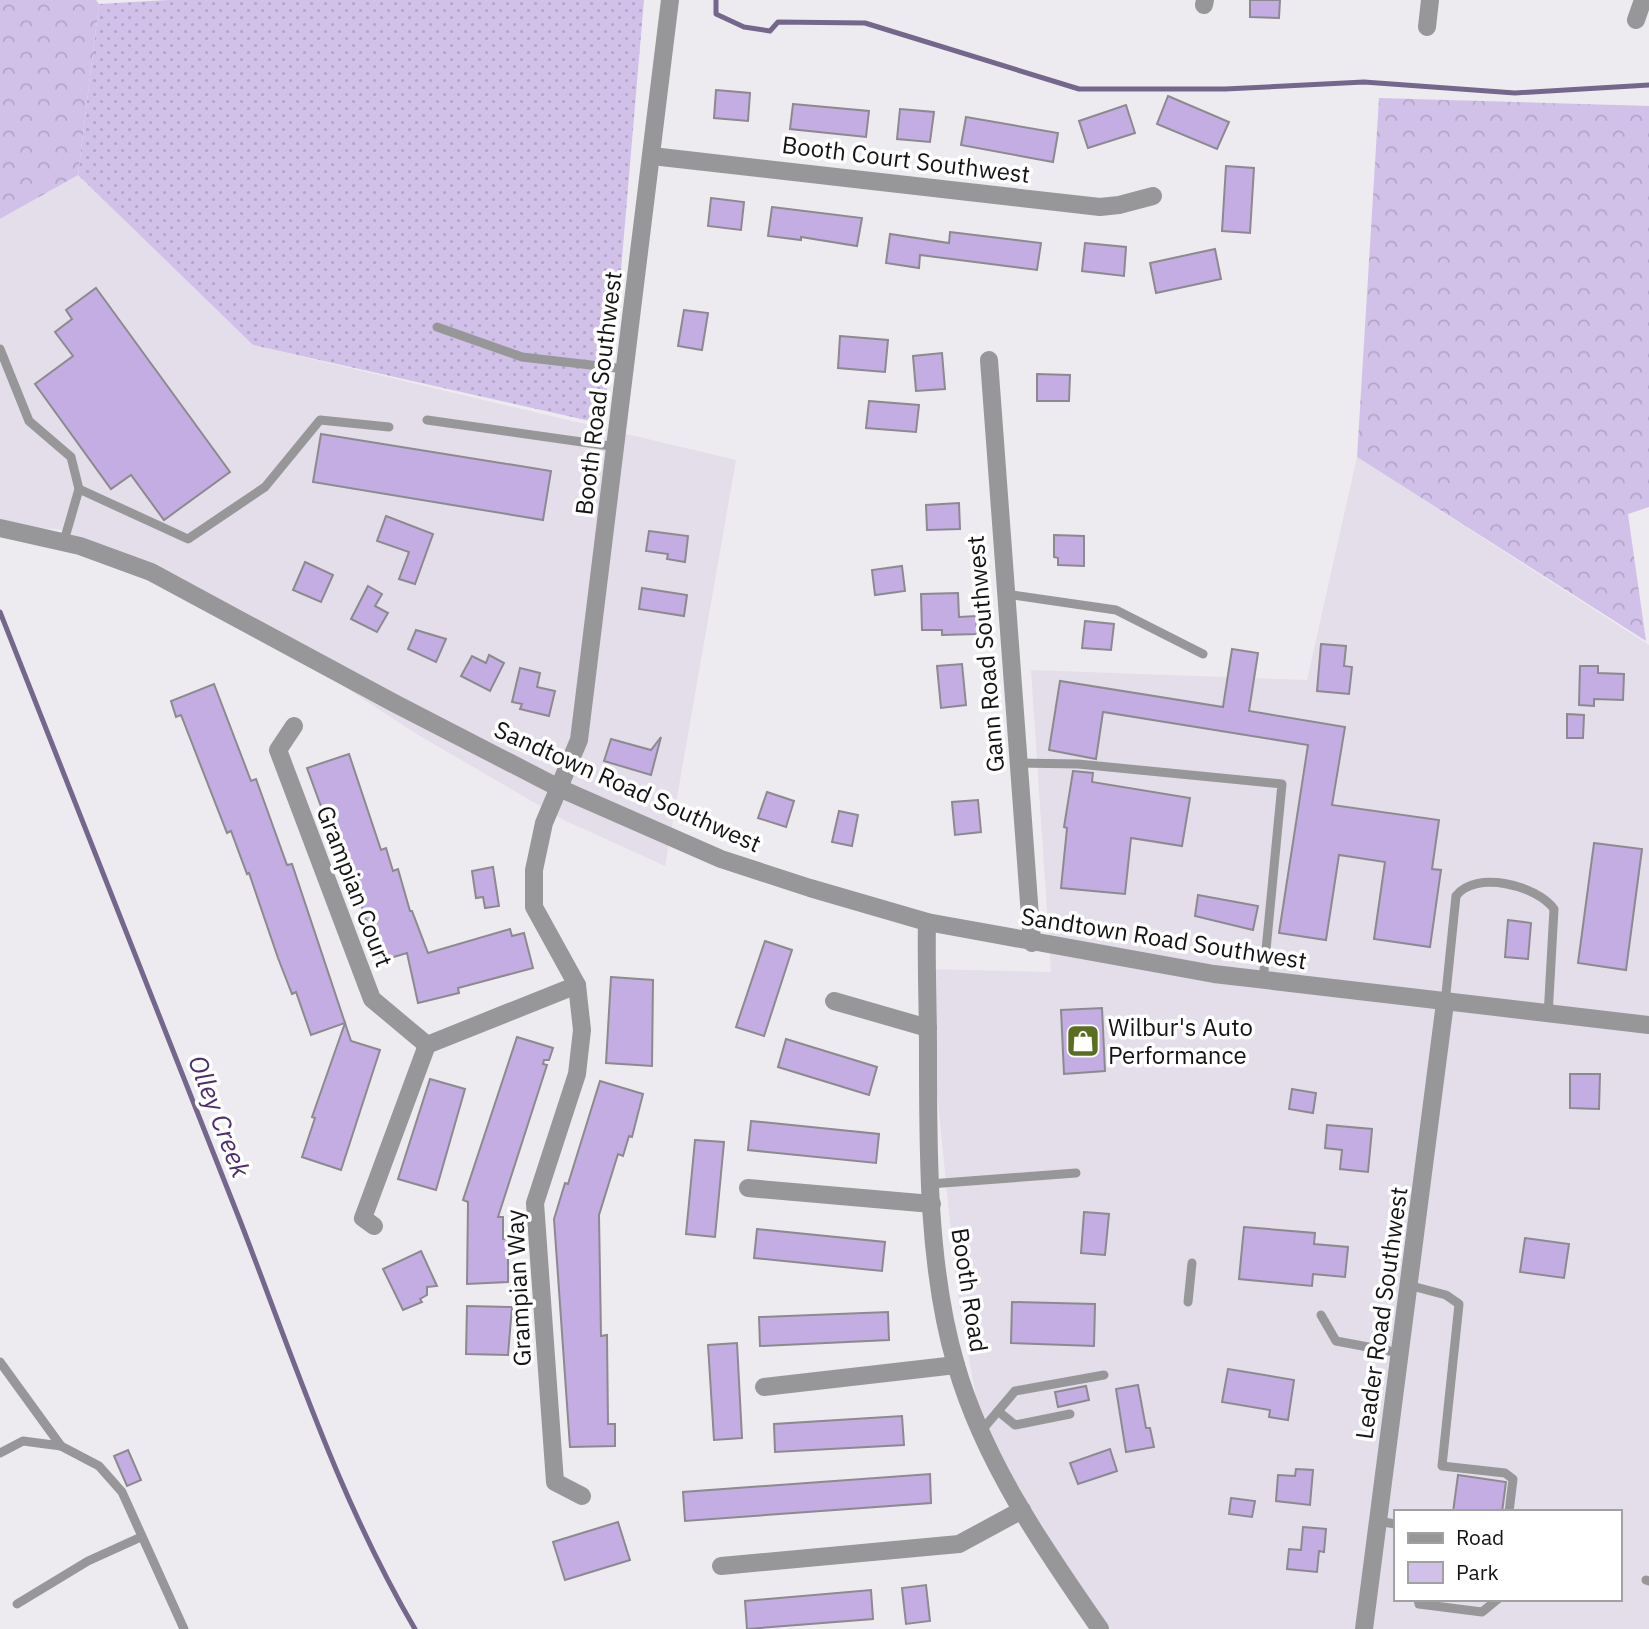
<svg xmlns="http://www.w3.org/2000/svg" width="1649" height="1629" viewBox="0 0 1649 1629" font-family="'IBM Plex Sans',sans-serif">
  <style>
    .built { fill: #e3deea; fill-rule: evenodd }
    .green { fill: url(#green-dots) }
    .forest { fill: url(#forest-crowns) }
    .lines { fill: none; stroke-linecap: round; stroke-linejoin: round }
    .stream { stroke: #75678b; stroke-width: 5 }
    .building { fill: #c3ade2; stroke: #8c8a8f; stroke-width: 2 }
    .service { stroke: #979799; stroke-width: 9 }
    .minor { stroke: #979799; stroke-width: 18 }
    .tertiary { stroke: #979799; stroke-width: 18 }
    .labels { text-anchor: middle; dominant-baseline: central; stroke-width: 7; stroke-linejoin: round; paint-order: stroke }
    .street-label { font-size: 24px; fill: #141415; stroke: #fff }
    .poi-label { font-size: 24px; fill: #141415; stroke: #fff; text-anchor: start }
    .water-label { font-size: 26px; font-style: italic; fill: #4c2e6d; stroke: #fff }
  </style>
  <defs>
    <pattern id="green-dots" width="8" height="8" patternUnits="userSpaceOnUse" patternTransform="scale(1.75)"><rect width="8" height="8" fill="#d1c1e9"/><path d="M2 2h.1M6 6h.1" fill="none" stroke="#b3a5c7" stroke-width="1.8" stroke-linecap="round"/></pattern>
    <pattern id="forest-crowns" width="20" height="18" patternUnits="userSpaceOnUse" patternTransform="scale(1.75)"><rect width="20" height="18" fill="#d1c1e9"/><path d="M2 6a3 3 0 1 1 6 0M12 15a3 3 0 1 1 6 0" fill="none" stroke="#b3a5c7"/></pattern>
  </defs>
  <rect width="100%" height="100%" fill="#edebf0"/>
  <g class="built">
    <path d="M78,175l175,170 483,115 -71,406 -99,-45 -151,-88 -171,-112 -185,-92 -59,-2v-308z"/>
    <path d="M1357,457l292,188v984h-548l-59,-104 -59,-87 -27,-154 -31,-315 126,3 -20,-302 276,10zM1395,1512h224v87h-224z"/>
  </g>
  <path class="green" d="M168,0h476l-23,270 -18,154 -350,-79 -175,-170 21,-171z"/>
  <g class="forest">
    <path d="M0,0h96l3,4 -21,171 -78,44z"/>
    <path d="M1379,98l270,8v401l-21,7 18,127 -289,-184z"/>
  </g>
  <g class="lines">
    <g class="stream">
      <path d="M716,0v14l28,13 26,4 8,-9 87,1 214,66h146l139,-7 151,11 134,-8"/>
      <path d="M0,612c81,202 161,404 239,606 54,139 100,282 176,411"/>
    </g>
  </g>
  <g class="building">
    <path d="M1250,0h30l-1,18 -29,-1z"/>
    <path d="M716,90l34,3 -2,28 -34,-3z"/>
    <path d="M1168,96l61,26 -12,27 -60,-25z"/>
    <path d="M793,104l76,7 -3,26 -76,-8z"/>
    <path d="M1126,105l9,28 -47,15 -9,-27z"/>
    <path d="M900,109l34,3 -4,30 -33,-3z"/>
    <path d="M966,117l92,16 -5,29 -92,-17z"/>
    <path d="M1226,166l28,2 -4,65 -28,-2z"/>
    <path d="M711,198l33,4 -3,28 -33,-4z"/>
    <path d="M772,207l90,11 -5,28 -56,-9v3l-33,-4z"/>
    <path d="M950,232l91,11 -4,27 -117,-15 -1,13 -33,-5 4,-29 59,9z"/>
    <path d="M1085,243l41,4 -2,29 -42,-5z"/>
    <path d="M1215,249l6,30 -65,14 -6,-30z"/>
    <path d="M96,288l134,184 -66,48 -33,-45 -20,14 -76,-105 38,-28 -18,-24 17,-13 -6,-9z"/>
    <path d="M684,310l24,3 -6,37 -24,-4z"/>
    <path d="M840,336l48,4 -3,32 -47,-4z"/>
    <path d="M942,353l3,36 -29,2 -3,-35z"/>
    <path d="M1037,374l33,1 -1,26h-32z"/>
    <path d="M869,401l50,4 -3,27 -50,-4z"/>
    <path d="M321,434l230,37 -8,49 -230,-38z"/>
    <path d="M959,503l1,26 -33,1 -1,-25z"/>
    <path d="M386,516l47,18 -18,50 -16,-5 10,-27 -32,-11z"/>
    <path d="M649,531l39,5 -3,26 -18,-3 1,-5 -22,-3z"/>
    <path d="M1054,535l30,1v30l-26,-1v-7l-4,-1z"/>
    <path d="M305,562l28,13 -12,27 -28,-12z"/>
    <path d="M902,566l3,25 -30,4 -3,-25z"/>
    <path d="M368,586l14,8 -7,12 13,7 -11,19 -26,-13z"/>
    <path d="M642,588l45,7 -3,21 -45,-7z"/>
    <path d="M958,593l1,24 17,-1 1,18 -35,1v-5h-20l-1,-36z"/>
    <path d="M1085,621l29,3 -3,26 -29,-2z"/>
    <path d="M416,630l30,9 -10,23 -28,-13z"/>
    <path d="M1321,644l25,2 -2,20 8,1 -3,27 -32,-3z"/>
    <path d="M1232,649l26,4 -9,58 96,16 -13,78 107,15 -7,49 9,1 -11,77 -56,-8 11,-77 -46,-7 -13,85 -47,-7 29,-188 -205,-33 -7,47 -47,-9 11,-69 163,26z"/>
    <path d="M489,655l15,8 -14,28 -29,-15 11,-20 14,7z"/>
    <path d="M962,664l4,41 -25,3 -4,-42z"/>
    <path d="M1580,666h18v7l26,1 -1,26 -29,-1v7l-15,-1z"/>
    <path d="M520,668l20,5 -3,14 18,4 -6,25 -29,-7 2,-5 -10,-2z"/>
    <path d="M214,684l37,97 5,-2 31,86 5,-1 53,159 -34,12 -15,-43 -4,2 -14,-36 -29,-85 -2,1 -16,-43 -4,2 -46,-118 -5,2 -5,-16z"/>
    <path d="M1567,714l17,1 -1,23h-16z"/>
    <path d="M661,737l-10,38 -47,-14 7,-22 40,11z"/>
    <path d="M349,754l32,96 5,-2 7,23 5,-2 12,42h2l16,42 82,-24 2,7 12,-3 9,35 -75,20 1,5 -41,10 -11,-50 -27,8 -37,-110 -5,2 -31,-85z"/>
    <path d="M1073,771l20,2 -1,9 98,16 -8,48 -51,-8 -6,56 -64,-6 6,-60 -3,-1z"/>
    <path d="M767,792l27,9 -8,26 -28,-9z"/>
    <path d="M978,800l3,32 -26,3 -3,-33z"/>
    <path d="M839,811l19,4 -6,31 -20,-4z"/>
    <path d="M1594,843l48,6 -16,121 -48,-7z"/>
    <path d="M493,867l6,39 -14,2 -2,-11 -7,1 -4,-27z"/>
    <path d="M1198,895l60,11 -5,24 -58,-14z"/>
    <path d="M1508,920l23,3 -3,36 -23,-2z"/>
    <path d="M765,941l27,9 -28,86 -28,-9z"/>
    <path d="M611,977l42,3 -1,86 -46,-3z"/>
    <path d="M1102,1008l3,63 -41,3 -3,-64z"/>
    <path d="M345,1023l6,18 29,9 -39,120 -39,-13 13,-39 -3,-1z"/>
    <path d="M517,1037l36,11 -4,12h-5l-1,4 4,1 -49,152h5v22h5v43l-41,2 1,-82 -5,-2z"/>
    <path d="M786,1039l91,28 -8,28 -91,-28z"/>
    <path d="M1570,1074h30l-1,35 -29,-1z"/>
    <path d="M430,1079l35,10 -29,101 -38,-11z"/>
    <path d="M600,1081l43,13 -11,43 -3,-1 -6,20 -5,-2 -19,61 2,121 6,-1 1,89h7v22l-45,1 -16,-228 11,-36 3,1z"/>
    <path d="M1292,1089l24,4 -3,20 -24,-4z"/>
    <path d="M751,1121l128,13 -3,29 -128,-13z"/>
    <path d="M1327,1125l45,4 -4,43 -28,-3 2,-19 -17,-2z"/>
    <path d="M695,1140l29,2 -9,95 -29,-3z"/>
    <path d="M1084,1212l25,2 -4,41 -24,-2z"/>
    <path d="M1244,1227l71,6 -1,11 34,3 -3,30 -32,-3 -1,12 -73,-7z"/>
    <path d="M757,1229l128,13 -3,29 -128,-13z"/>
    <path d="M1525,1238l44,6 -5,34 -44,-6z"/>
    <path d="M421,1251l16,35 -10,1v8l-7,4 2,3 -19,8 -20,-41z"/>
    <path d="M1012,1302l83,2 -1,42 -83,-3z"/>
    <path d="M467,1306l45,1 -4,48 -42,-1z"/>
    <path d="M888,1312l1,28 -129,6 -1,-29z"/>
    <path d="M737,1343l5,95 -28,2 -6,-95z"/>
    <path d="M1228,1369l66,11 -6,40 -19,-3 1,-7 -48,-8z"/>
    <path d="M1138,1385l8,43h4l4,19 -28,5 -10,-63z"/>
    <path d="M1086,1386l3,14 -31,7 -3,-15z"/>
    <path d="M902,1416l2,29 -129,7 -1,-28z"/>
    <path d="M1110,1449l7,22 -39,13 -8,-21z"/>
    <path d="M128,1450l13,30 -14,6 -13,-30z"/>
    <path d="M1296,1469l17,1 -3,35 -34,-4 2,-26 17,1z"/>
    <path d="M930,1474l1,29 -246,18 -2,-29z"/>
    <path d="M1458,1475l48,7 -4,30h-49z"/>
    <path d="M1231,1498l24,3 -3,16 -23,-3z"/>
    <path d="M618,1522l12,38 -65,20 -12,-38z"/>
    <path d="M1303,1527l23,2 -2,23 -5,-1 -2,21 -30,-3 2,-20 12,1z"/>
    <path d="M926,1585l4,36 -24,3 -4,-36z"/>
    <path d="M871,1590l2,29 -126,10 -2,-28z"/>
  </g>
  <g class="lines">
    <g class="service">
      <path d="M437,327l85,30 103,12"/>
      <path d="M0,349l29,72 42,36 8,32 109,50 77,-52 55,-67 69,7"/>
      <path d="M427,420l190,27"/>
      <path d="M64,541l15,-52"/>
      <path d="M1006,594l110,16 87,44"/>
      <path d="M1018,763l60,1 204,20 -19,197"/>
      <path d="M1445,1003l11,-107c19,-26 81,-11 98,13l-6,107"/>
      <path d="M930,1184l146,-11"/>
      <path d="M1408,1285l38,10 13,9 -17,162 63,7 8,6 -4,33"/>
      <path d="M1188,1302l4,-39"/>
      <path d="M1321,1315l15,26 64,12"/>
      <path d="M0,1362l61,84"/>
      <path d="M998,1411l17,14 55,-11"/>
      <path d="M982,1430l33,-39 89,-16"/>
      <path d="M0,1453l23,-12 38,5 38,20 23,26 62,137"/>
      <path d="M1378,1521l17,3"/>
      <path d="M1646,1580l3,1"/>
      <path d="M1418,1599l1,5 63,8 16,-13"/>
      <path d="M17,1604l71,-43 53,-24"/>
    </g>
    <g class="minor">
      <path d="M1204,5l1,-5"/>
      <path d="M1636,20l7,-20"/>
      <path d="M1427,27l3,-27"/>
      <path d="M652,156l448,51 19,-2 34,-9"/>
      <path d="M989,360l43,583"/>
      <path d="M294,726l-16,24 94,249 55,46"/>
      <path d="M927,922c-1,42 1,85 1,127 0,101 -1,218 28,316 28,97 87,182 144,264"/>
      <path d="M834,1001l94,27"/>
      <path d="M748,1188l184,16"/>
      <path d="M374,1226l-11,-8 64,-173 150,-60"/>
      <path d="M764,1387l192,-22"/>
      <path d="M582,1496l-27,-14 -20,-279 42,-129 5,-44 -5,-45 -43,-78v-37l10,-47 35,-83 91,-740"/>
      <path d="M721,1566l238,-22 63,-34"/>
      <path d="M1364,1629l81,-626"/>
    </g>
    <path class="tertiary" d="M0,528l80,18 71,26 243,131 165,85 162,71 89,29 117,34 287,52 435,51"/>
  </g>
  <defs>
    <symbol id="shop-square" viewBox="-11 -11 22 22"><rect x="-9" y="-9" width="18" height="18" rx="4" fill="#596f1f" stroke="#fff"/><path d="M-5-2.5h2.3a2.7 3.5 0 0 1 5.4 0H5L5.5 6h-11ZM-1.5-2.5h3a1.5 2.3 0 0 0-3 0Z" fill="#fff"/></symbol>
  </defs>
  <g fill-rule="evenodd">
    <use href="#shop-square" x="1064" y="1022" width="38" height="38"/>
  </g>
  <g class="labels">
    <g class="street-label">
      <text transform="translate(906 159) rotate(7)">Booth Court Southwest</text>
      <text transform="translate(598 393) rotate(-83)">Booth Road Southwest</text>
      <text transform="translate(985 654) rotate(-95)">Gann Road Southwest</text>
      <text transform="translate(628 786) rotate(24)">Sandtown Road Southwest</text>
      <text transform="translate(355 886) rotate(69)">Grampian Court</text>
      <text transform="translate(1164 938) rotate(9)">Sandtown Road Southwest</text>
      <text transform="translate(518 1288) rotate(-93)">Grampian Way</text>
      <text transform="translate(970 1290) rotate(81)">Booth Road</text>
      <text transform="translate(1381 1313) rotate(-82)">Leader Road Southwest</text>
    </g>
    <g class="poi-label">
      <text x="1108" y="1027">Wilbur's Auto<tspan x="1108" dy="28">Performance</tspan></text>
    </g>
    <g class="water-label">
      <text transform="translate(220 1116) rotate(69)">Olley Creek</text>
    </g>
  </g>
  <rect x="1394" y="1510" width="228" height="91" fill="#ffffff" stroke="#a1a1a1" stroke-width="2"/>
  <rect x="1408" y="1533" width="35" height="10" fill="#979799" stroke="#a1a1a1" stroke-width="2"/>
  <text x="1456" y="1545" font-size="21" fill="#141415">Road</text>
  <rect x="1408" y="1562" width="35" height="21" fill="#d1c1e9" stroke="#a1a1a1" stroke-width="2"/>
  <text x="1456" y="1580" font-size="21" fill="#141415">Park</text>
</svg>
